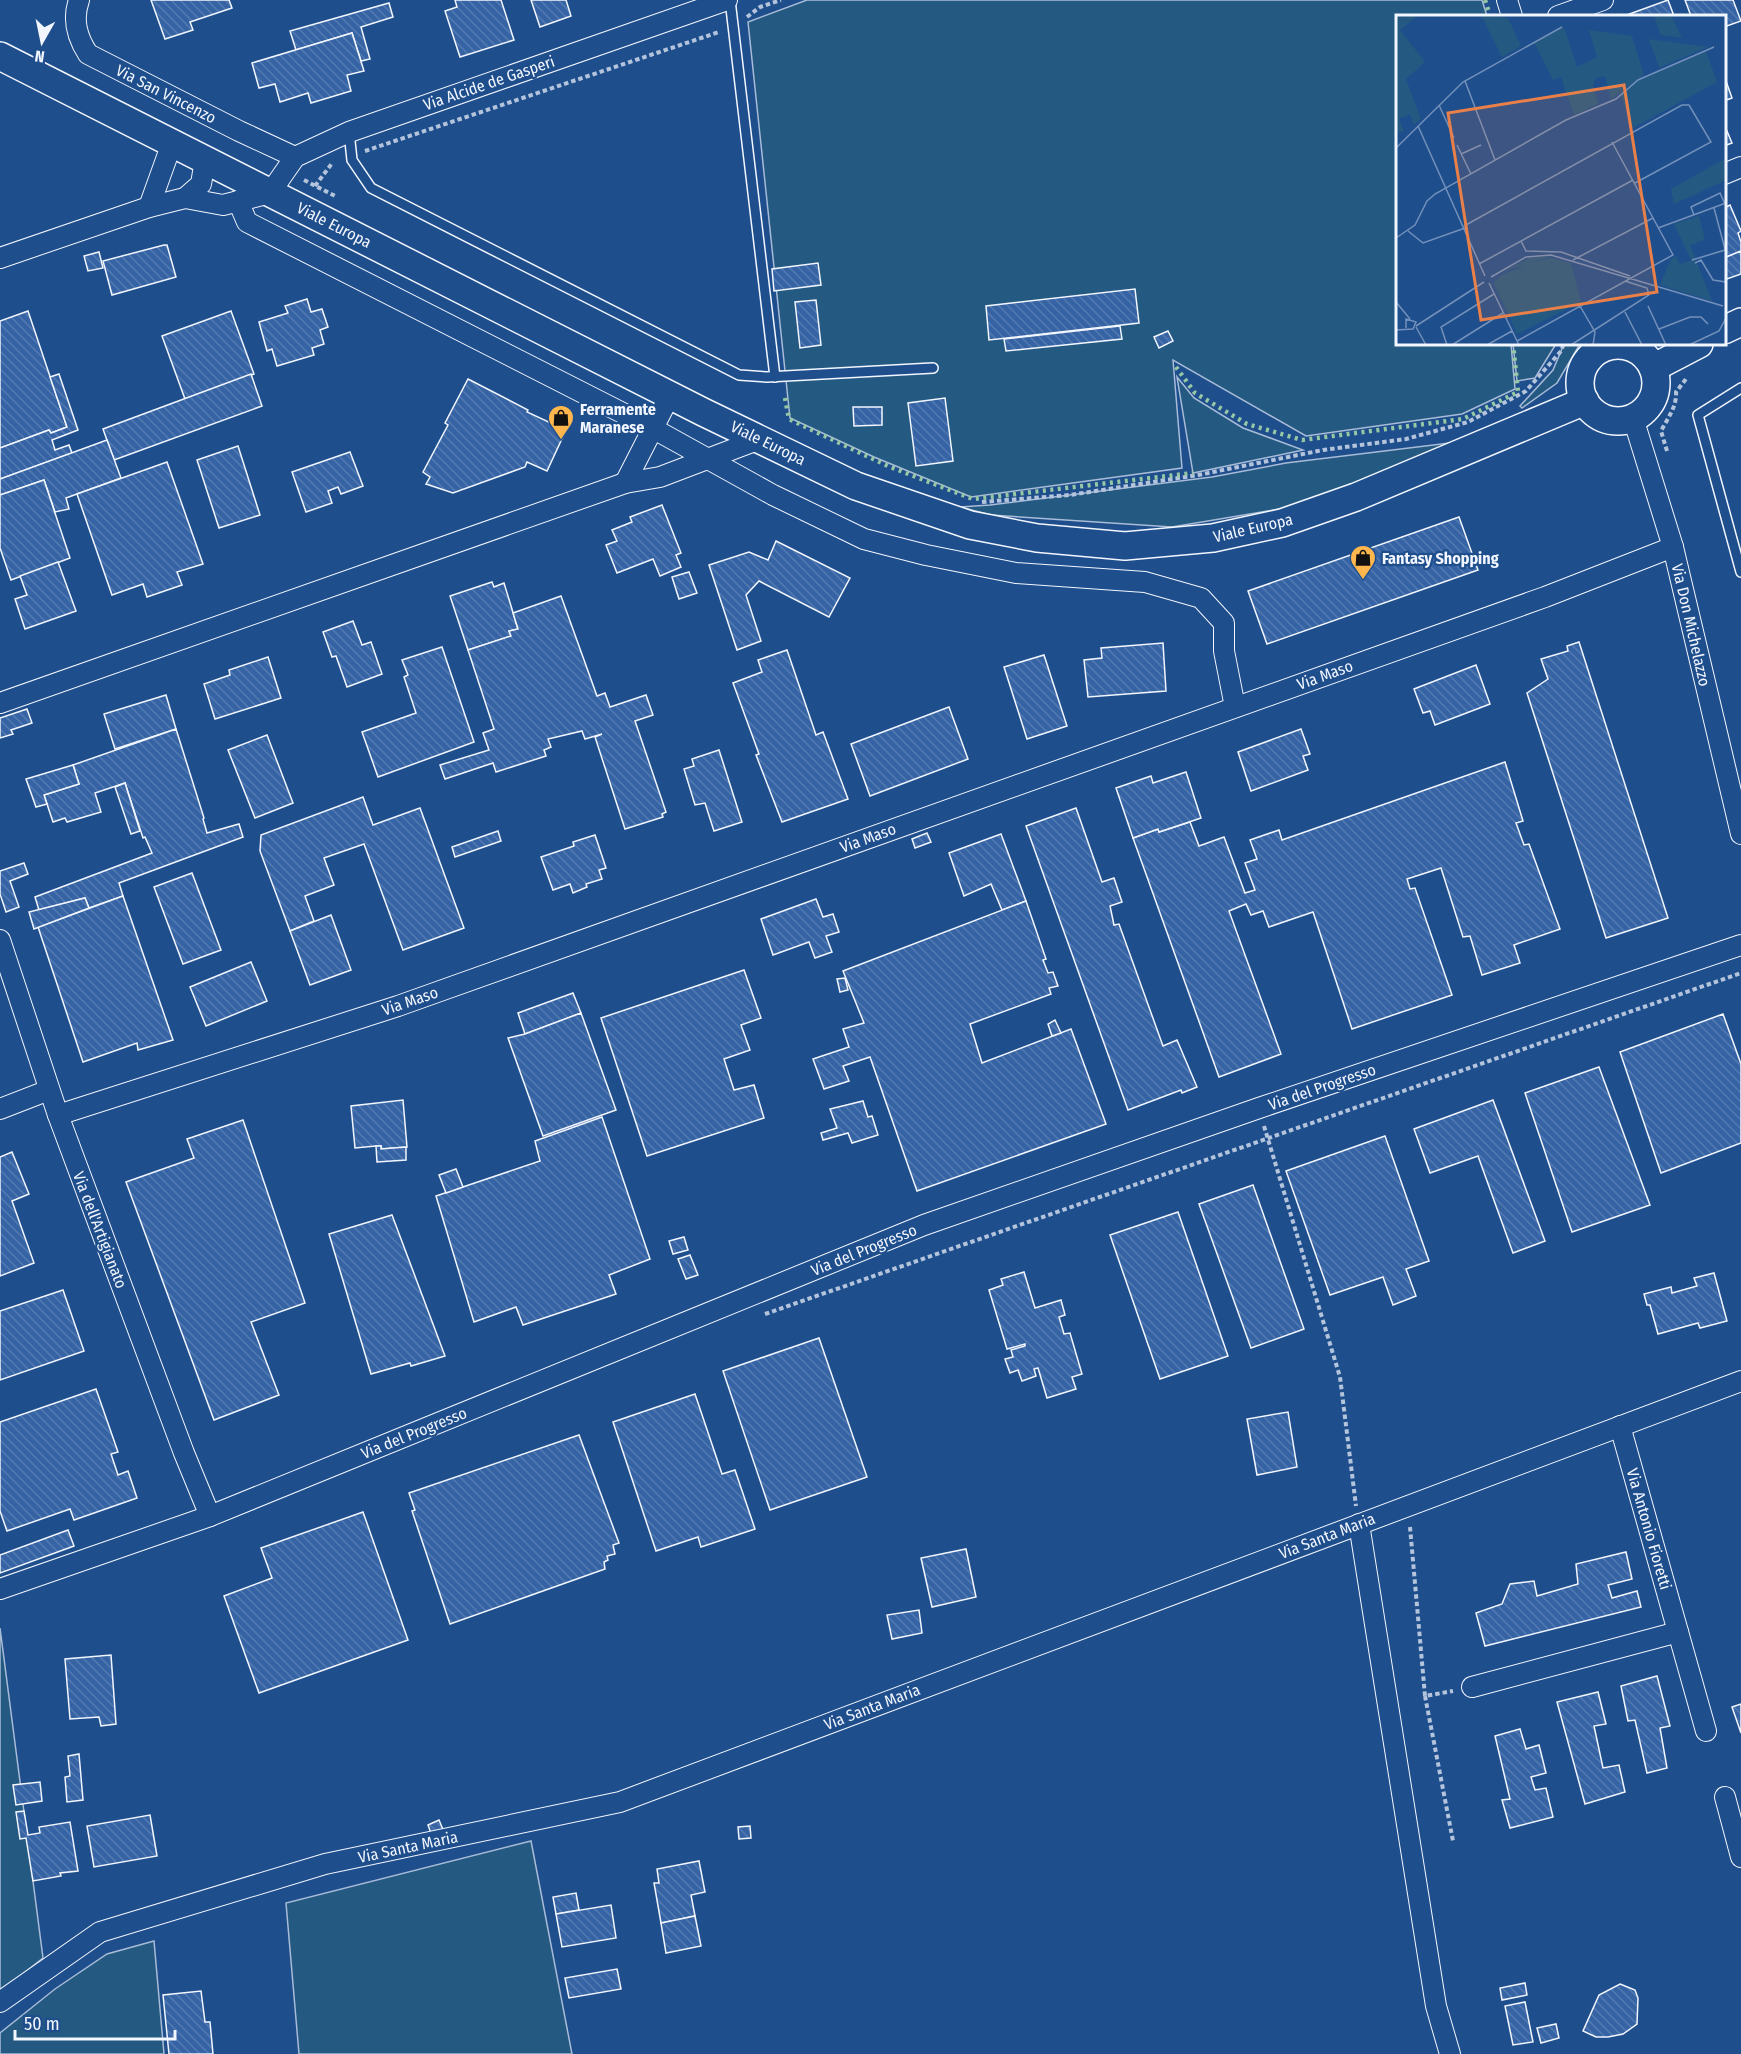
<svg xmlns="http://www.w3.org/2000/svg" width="1741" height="2054" viewBox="0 0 1741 2054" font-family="'Fira Sans Condensed',sans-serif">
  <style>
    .grass { fill: #245a82; stroke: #a8bbd7; stroke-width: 1.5 }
    .building { fill: url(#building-back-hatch); stroke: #f2f6ff; stroke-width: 1.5 }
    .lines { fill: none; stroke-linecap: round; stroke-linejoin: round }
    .service-casing { stroke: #f2f6ff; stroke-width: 12 }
    .minor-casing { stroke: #f2f6ff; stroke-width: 22 }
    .secondary-casing { stroke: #f2f6ff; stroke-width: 30 }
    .path { stroke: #b3c4dc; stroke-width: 4; stroke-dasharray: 4.5 3; stroke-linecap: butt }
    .service { stroke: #1f4e8c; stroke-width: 9 }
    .minor { stroke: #1f4e8c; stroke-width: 20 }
    .secondary { stroke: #1f4e8c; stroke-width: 27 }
    .hedge { stroke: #97c8a6; stroke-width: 4.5; stroke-dasharray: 3 4.5; stroke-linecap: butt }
    .labels { text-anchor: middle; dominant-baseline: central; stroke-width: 4.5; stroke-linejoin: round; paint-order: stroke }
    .street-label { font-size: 16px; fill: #f2f6ff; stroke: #1f4e8c }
    .poi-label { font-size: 16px; font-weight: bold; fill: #f2f6ff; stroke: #1f4e8c; text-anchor: start }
    .inset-road { fill: none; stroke: #7391ba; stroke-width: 1.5 }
    .view { fill: #ea8049; fill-opacity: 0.15; stroke: #ea8049; stroke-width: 3 }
    .inset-edge { fill: none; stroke: #f2f6ff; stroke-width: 3 }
  </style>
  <defs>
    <pattern id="building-back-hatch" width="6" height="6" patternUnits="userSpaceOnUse" patternTransform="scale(1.5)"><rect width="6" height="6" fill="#3563a3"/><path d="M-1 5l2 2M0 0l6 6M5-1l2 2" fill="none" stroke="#537ab1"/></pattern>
  </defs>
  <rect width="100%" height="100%" fill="#1f4e8c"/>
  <g class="grass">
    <path d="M807,0h675l5,16h-89v328h113l4,45 -53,25 -156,22 -133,-76 9,108 -211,29 -97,-40 -84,-39 -42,-396z"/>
    <path d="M1513,344h43l-21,34 -18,3z"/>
    <path d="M1564,344h16l-23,39 -35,25 -2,-2 33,-36z"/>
    <path d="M1177,377l17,21 49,30 60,22 -110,23z"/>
    <path d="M1458,442l-155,63 -131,22 -181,-12 -31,-8 30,-2 222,-28 74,-14z"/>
    <path d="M0,1628l43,330 -43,34z"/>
    <path d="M531,1841l41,213h-273l-13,-151z"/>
    <path d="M154,1941l10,113h-164v-21l55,-44 52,-35z"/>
  </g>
  <g class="building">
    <path d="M151,0h78l3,8 -42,14 3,8 -28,9z"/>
    <path d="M455,0h46l13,40 -54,17 -15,-46 12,-4z"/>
    <path d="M531,0h35l5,16 -31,11z"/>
    <path d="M1668,0l6,16h-50z"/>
    <path d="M1685,0h48l8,21 -17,6v-11h-33z"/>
    <path d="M389,3l4,14 -32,10 9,32 -9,2 -9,-28 -56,17 -6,-19z"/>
    <path d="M352,33l12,38 -17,4 4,16 -40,12 -3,-10 -28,9 -5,-18 -16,4 -7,-25z"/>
    <path d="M1726,81l6,17 -8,3v-19z"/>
    <path d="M1724,124l8,19 -8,3z"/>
    <path d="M1730,205l11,26 -3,2 3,9v9l-17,7v-50z"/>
    <path d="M164,245h3l9,32 -64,18 -9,-34z"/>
    <path d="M1741,251v23l-17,6v-22z"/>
    <path d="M99,252l4,16 -15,3 -4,-15z"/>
    <path d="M818,263l3,22 -47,6 -2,-22z"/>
    <path d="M1135,289l4,34 -150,17 -3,-34z"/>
    <path d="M307,299l4,13 11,-3 6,18 -8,3 4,14 -12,4 2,7 -37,11 -5,-17 -5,2 -8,-29 29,-9 -3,-7z"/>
    <path d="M816,300l5,45 -21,3 -5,-46z"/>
    <path d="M28,311l39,116 -16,6 -2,-3 -49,18v-127z"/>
    <path d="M231,311l23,63 -69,25 -23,-63z"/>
    <path d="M1120,326l2,13 -116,12 -2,-12z"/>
    <path d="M1168,331l5,10 -14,7 -5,-11z"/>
    <path d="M59,374l19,56 -26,10 3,10 14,-5 3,8 -72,26v-31l49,-18 2,3 16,-6 -17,-50z"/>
    <path d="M251,374l11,32 -148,54 -11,-31z"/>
    <path d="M468,379l60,31 -1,2 39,18 -19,41 -20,-9 -2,5 -72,26 -27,-9 4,-7 -7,-5 25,-47 -3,-2z"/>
    <path d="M945,398l8,63 -37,5 -8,-63z"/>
    <path d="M853,407h29v18l-28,1z"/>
    <path d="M107,440l14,38 -55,20 3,11 -14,3 -11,-32 -44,15v-16z"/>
    <path d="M238,446l22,69 -41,13 -22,-68z"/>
    <path d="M350,452l13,34 -22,8 -3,-7 -10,4 4,12 -26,9 -14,-40z"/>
    <path d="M167,462l36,102 -26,8 5,13 -35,12 -4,-13 -31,11 -35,-101z"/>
    <path d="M44,480l26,78 -59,22 -11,-32v-53z"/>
    <path d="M662,505l19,48 -5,2 5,12 -21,9 -7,-17 -36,14 -11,-28 11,-4 -5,-11 20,-8 -2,-5z"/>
    <path d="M1459,517l19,53 -211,74 -19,-53z"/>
    <path d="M776,541l74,37 -21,39 -70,-36 -13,14 15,46 -24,9 -28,-85 40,-13 19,8z"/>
    <path d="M58,562l18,49 -51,18 -10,-30 12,-4 -7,-19z"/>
    <path d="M689,572l8,21 -18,6 -7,-22z"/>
    <path d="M492,582l2,5 10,-4 14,46 -9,2 2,5 -43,14 -18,-54z"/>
    <path d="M561,596l36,100 8,-3 5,14 36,-12 7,20 -18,6 31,91 -4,2 1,3 -38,12 -30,-92 7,-3 -17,5 -3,-8 -34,8 3,8 -7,3 2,6 -50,16 -3,-9 -48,16 -5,-14 49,-15 -6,-17 11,-4 -26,-79 43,-14 -2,-5 9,-2 -5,-16z"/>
    <path d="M353,621l9,24 9,-3 11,32 -35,13 -11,-31 -4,1 -9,-25z"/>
    <path d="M1579,642l89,276 -62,20 -79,-245 21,-14 -7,-20 27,-8 -1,-5z"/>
    <path d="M1163,643l3,48 -78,6 -4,-37 18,-2 -1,-10z"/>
    <path d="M442,647l32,95 -96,35 -16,-45 54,-19 -12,-36 4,-2 -6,-15z"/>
    <path d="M787,650l29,85 7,-3 25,67 -66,23 -26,-67 3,-1 -26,-71 29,-11 -4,-12z"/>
    <path d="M1044,655l23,71 -40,13 -23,-72z"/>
    <path d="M268,657l13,41 -66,21 -11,-35 26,-9 -1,-5z"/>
    <path d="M1476,665l14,39 -55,21 -5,-14 -7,2 -9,-24z"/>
    <path d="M166,695l10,34 -61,20 -11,-35z"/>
    <path d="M949,707l19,52 -98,37 -19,-52z"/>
    <path d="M27,709l5,14 -21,7 2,4 -13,4v-20z"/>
    <path d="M176,729l28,89 -1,1 4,14 32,-9 4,13 -124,46 4,13 -34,12 -4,-10 -46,12 -4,-13 117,-44 -7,-16 -2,1 -18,-55 -30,10 6,19 -34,10 -2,-4 -12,4 -9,-27 35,-11 -6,-19z"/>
    <path d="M1301,729l9,25 -7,2 5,14 -57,21 -13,-39z"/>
    <path d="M267,735l26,68 -38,15 -27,-68z"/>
    <path d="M719,750l23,72 -28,9 -9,-28 -10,2 -11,-36 10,-3 -2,-7z"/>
    <path d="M1505,762l18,59 -7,2 8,22 5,-1 31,85 -46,16 6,18 -38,12 -12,-39 -7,1 -22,-69 -34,11 3,10 5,-1 37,107 -100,34 -39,-117 -44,15 -6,-16 -12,4 -5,-11 -17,7 52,143 -62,23 -86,-239 25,-9 1,3 31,-10 9,24 25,-9 21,56 10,-3 -10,-27 12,-4 -7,-19 29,-10 3,10z"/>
    <path d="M73,765l6,19 -35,11 3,9 -11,3 -10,-28z"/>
    <path d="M1186,772l15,46 -42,14 -1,-3 -25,9 -17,-50 35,-12 2,7z"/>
    <path d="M125,783l15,48 -9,3 -16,-47z"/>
    <path d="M363,797l10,28 47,-17 44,120 -61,22 -39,-106 -40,14 10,27 -29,11 9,25 -24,10 -30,-80 1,-16z"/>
    <path d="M1076,808l26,74 12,-4 8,24 -12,4 4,19 5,-1 44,122 14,-6 20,47 -15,6 -1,-3 -53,20 -102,-284z"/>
    <path d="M498,831l3,10 -46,16 -3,-10z"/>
    <path d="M927,833l4,9 -16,6 -3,-9z"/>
    <path d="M1001,834l25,67 -24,9 -11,-26 -27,12 -15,-43z"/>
    <path d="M595,835l11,33 -7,2 3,9 -16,5 1,3 -14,6 -3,-9 -17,6 -12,-33 33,-11 -1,-4z"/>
    <path d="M24,863l4,11 -18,7 9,26 -13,5 -6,-18v-23z"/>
    <path d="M192,873l29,77 -38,14 -29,-77z"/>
    <path d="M123,896l50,144 -35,10 -1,-7 -54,19 -45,-135z"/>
    <path d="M85,898l4,10 -55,21 -5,-17z"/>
    <path d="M816,899l7,18 10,-3 6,18 -13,4 6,16 -17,6 -6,-16 -36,13 -12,-36z"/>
    <path d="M1026,901l20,58 -3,1 5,13 5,-1 5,14 -9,2 2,6 -81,30 12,39 89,-34 35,95 -189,67 -47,-134 -27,9 6,15 -25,8 -11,-30 36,-12 -6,-18 21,-6 -21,-52z"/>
    <path d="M331,915l20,55 -41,15 -20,-54z"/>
    <path d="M251,962l16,39 -61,25 -16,-39z"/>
    <path d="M744,970l17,48 -20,7 9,25 -26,9 10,31 20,-5 10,33 -117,38 -46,-138z"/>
    <path d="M845,978l3,12 -8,2 -3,-13z"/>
    <path d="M573,993l8,20 -56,21 -7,-21z"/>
    <path d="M581,1013l35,97 -73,26 -35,-98 17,-4z"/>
    <path d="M1723,1014l18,50v79l-80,30 -41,-121z"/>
    <path d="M1055,1020l6,13 -9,3 -4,-12z"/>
    <path d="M1599,1067l51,138 -78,27 -47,-139z"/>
    <path d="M403,1100l4,47 -26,2v-3h-5l-21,2 -4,-42z"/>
    <path d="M1493,1100l52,141 -32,12 -35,-97 -48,17 -16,-44z"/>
    <path d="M863,1101l5,16 4,-1 6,19 -26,8 -4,-10 -25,7 -2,-7 16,-5 -7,-19z"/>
    <path d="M602,1117l48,142 -41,16 7,19 -93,31 -7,-18 -42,15 -38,-126 104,-35 -5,-20z"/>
    <path d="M243,1120l62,183 -54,19 28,73 -65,25 -88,-238 68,-24 -7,-19z"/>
    <path d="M1385,1136l44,125 -23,8 10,27 -23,9 -10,-28 -53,18 -44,-124z"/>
    <path d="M376,1146h5v3l25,-2v13l-29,2z"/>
    <path d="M12,1152l17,42 -17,7 22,62 -34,13v-119z"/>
    <path d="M456,1169l7,18 -17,6 -7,-18z"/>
    <path d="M1253,1185l51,144 -53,19 -52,-144z"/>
    <path d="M1178,1212l50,144 -68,23 -50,-144z"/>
    <path d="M392,1215l53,141 -34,10 -1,-3 -39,11 -42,-140z"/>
    <path d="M684,1237l4,13 -15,4 -4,-13z"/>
    <path d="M690,1255l8,20 -12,4 -8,-20z"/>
    <path d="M1024,1272l11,36 26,-8 4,15 -6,2 5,17 6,-1 12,41 -10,3 4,12 -29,9 -9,-30 -4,1 2,7 -14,5 -4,-11 -8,3 -5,-14 8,-2 -2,-7 14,-4v-2l-18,5 -18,-59 14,-5 -2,-6z"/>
    <path d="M1714,1273l13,48 -27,7 -2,-5 -40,11 -8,-29h-3l-3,-11 27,-7 1,6 25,-7 -3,-8z"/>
    <path d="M63,1290l21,61 -84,29v-69z"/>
    <path d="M819,1338l48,139 -97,33 -47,-139z"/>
    <path d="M96,1389l22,63 -7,2 7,21 10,-4 9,27 -63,22 -4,-11 -63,22 -7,-20v-89z"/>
    <path d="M695,1394l27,80 13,-4 20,59 -54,18 -3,-10 -42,14 -43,-129z"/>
    <path d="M1288,1412l9,55 -40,8 -10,-56z"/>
    <path d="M579,1435l40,108 -6,2 2,9 -8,2 1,4 -4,2 1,7 -155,55 -38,-113 3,-1 -6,-17z"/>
    <path d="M363,1512l45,128 -149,53 -35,-97 48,-18 -11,-30z"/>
    <path d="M68,1530l6,16 -74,27v-18z"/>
    <path d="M966,1549l10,48 -44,10 -11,-49z"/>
    <path d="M1626,1552l6,27 -24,6 4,13 25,-7 4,16 -156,39 -9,-33 26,-9 8,-20 24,-3 3,15 41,-12 -2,-20z"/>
    <path d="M919,1610l3,23 -30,6 -5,-24z"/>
    <path d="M111,1655l5,69 -15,2 -2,-9 -29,2 -5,-60z"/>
    <path d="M1657,1676l13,50 -10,2 7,40 -20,5 -12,-53 -7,1 -7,-35z"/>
    <path d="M1598,1692l8,32 -12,2 9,42 16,-3 6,27 -40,12 -28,-102z"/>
    <path d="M1741,1704v29l-9,-26z"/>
    <path d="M1520,1729l6,20 13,-4 7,28 -15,4 4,13 11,-2 7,29 -43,11 -8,-28 8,-1 -15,-63z"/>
    <path d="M79,1754l4,46 -16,2 -2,-25 5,-1 -2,-20z"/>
    <path d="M40,1782l2,19 -26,4 -3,-20z"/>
    <path d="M24,1811l4,24 12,-2 -1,-6 31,-5 8,49 -18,2 1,3 -28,5 -7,-43 -6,1 -4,-27z"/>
    <path d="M150,1815l7,41 -63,11 -7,-41z"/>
    <path d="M439,1820l5,12 -12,4 -4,-11z"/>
    <path d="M750,1826l1,12 -12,1 -1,-12z"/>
    <path d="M699,1861l6,31 -14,3 4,21 -34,7 -7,-40h5l-2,-14z"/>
    <path d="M576,1893l3,17 -23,4 -3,-17z"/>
    <path d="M611,1905l5,33 -54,9 -6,-33z"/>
    <path d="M695,1916l6,30 -35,7 -5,-30z"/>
    <path d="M617,1969l4,20 -52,9 -4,-20z"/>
    <path d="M1525,1983l2,12 -25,5 -2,-12z"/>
    <path d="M1620,1984l15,6 3,8 -1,26 -14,10 -15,3h-12l-13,-6 16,-36z"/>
    <path d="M201,1991l4,31h5l3,32h-44l-6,-59z"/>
    <path d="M1525,2002l8,40 -20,3 -8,-39z"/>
    <path d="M1556,2024l3,14 -18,5 -4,-15z"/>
  </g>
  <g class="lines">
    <defs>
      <g id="service">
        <path d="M730,0l45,377"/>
        <path d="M349,132l3,28 19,28 368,187 28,2 166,-9"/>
        <path d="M1741,388l-43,27 43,157"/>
      </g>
      <g id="minor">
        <path d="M79,0c-7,20 -2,37 9,54l151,77 56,26"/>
        <path d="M1507,0l5,16"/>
        <path d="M1558,16l45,-16"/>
        <path d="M1724,174l17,-7"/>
        <path d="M185,198l16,-14 4,-24"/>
        <path d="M238,201l9,21 407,207 119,66 91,44 62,16 90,18 129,9 56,16 23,25v28l11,56"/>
        <path d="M149,207l23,-64"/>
        <path d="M0,258l149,-51 36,-9 38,7 47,-12 25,-36 54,-25 378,-132"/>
        <path d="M1606,344l1,3"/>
        <path d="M1633,418l40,129 68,287"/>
        <path d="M625,483l45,-88"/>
        <path d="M0,703l625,-220 35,-6 100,-38"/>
        <path d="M0,940l58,175 126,338 26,63"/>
        <path d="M0,1109l49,-19"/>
        <path d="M58,1115l340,-109 1147,-409 128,-50"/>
        <path d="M1620,1426l86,305"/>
        <path d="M1359,1524l77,482 14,48"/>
        <path d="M0,1589l210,-73 714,-291 335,-117 482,-163"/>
        <path d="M1472,1687l206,-55"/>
        <path d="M1725,1797l16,60"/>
        <path d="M0,2002l100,-70 225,-68 295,-62 1121,-421"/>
      </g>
      <g id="secondary">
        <path d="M0,56l703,356 153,74 114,39 67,13 88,8 88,-8 69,-15 74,-26 229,-96"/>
        <path d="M1724,330l17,-8"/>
        <circle cx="1618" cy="383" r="38"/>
        <path d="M1653,368l46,-24"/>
      </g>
    </defs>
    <use href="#service" class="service-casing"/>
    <use href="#minor" class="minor-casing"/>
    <use href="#secondary" class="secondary-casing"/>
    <g class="path">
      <path d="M747,17l13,-10 21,-7"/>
      <path d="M365,151l354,-119"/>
      <path d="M304,180l31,16"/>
      <path d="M315,186l18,-24"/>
      <path d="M1667,451l-6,-20c7,-13 16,-25 15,-39l10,-13"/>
      <path d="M982,502l88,-7 128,-20 125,-25 83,-11 62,-17 58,-31 36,-41 1,-6"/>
      <path d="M1264,1126l76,251 16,129"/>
      <path d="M765,1314l976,-341"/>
      <path d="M1410,1527l15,169 28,-5"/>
      <path d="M1425,1696l28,145"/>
    </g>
    <use href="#service" class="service"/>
    <use href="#minor" class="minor"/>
    <use href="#secondary" class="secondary"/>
    <g class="hedge">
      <path d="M1485,0l5,16"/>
      <path d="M1176,367l19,26 52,31 55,16 161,-21 55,-27 -5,-48"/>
      <path d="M785,398l4,21 99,47 85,33 220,-26"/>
    </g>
  </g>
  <defs>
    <symbol id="shop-pin" viewBox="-11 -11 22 30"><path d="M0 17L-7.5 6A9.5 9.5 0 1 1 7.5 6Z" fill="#ffb74d" stroke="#1f4e8c"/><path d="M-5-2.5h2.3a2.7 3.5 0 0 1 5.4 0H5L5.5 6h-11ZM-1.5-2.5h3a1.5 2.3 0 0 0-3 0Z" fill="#111"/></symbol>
  </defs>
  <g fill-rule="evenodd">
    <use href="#shop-pin" x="546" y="403" width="30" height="40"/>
    <use href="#shop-pin" x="1348" y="543" width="30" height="40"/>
  </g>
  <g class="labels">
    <g class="street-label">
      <text transform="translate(489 83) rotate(-19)">Via Alcide de Gasperi</text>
      <text transform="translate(166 94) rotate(27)">Via San Vincenzo</text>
      <text transform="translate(334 225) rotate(27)">Viale Europa</text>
      <text transform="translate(768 443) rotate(26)">Viale Europa</text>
      <text transform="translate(1253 528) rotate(-13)">Viale Europa</text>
      <text transform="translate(1691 625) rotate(77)">Via Don Michelazzo</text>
      <text transform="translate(1325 675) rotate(-20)">Via Maso</text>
      <text transform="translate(868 838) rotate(-20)">Via Maso</text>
      <text transform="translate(410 1001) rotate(-19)">Via Maso</text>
      <text transform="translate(1322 1087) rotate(-19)">Via del Progresso</text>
      <text transform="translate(100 1230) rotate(69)">Via dell'Artigianato</text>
      <text transform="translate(864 1250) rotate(-22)">Via del Progresso</text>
      <text transform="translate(414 1433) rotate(-22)">Via del Progresso</text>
      <text transform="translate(1649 1529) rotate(74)">Via Antonio Fioretti</text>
      <text transform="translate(1327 1536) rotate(-21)">Via Santa Maria</text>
      <text transform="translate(872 1707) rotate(-21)">Via Santa Maria</text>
      <text transform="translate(408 1847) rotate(-12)">Via Santa Maria</text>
    </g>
    <g class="poi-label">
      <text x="580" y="409">Ferramente<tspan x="580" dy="18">Maranese</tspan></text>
      <text x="1382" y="558">Fantasy Shopping</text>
    </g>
  </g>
  <g transform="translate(1396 15)">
    <rect width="330" height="330" fill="#1f4e8c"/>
    <path d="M0,0h23l-19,15 25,32 -19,17 15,40 -7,6 -4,-11 -11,5 5,12 -8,2zM85,0l27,3 13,28 -19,11zM258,0h17l11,23 -21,-3zM168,12l13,40 20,-10 -8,-27 43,6 12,39 -33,24 -6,-23 -9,2 -3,7 5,19 -24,11 -13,-38 -8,3 -19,-38zM253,24l59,8 -49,21zM310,36l11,31 -86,47 -10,-34 11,-11zM330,143v22l-52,24 -3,-15zM303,201l6,24 -15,5 22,56 -52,-16 11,-26 5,-3 4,8 11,-4 -17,-36zM156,241l-23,7 22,-5 20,5 10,39 -64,32 -23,-51 -1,7 1,-11 3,-3 -3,4v2l9,-8 15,-5 15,5 -15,-6 6,-3 -21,6 27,-13z" fill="#245a82"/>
    <path class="inset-road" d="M69,66l30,79M43,90l15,33M22,111l67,150M61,130l14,29M0,133l67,-66 99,-55M65,139l20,-9M318,193l11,41M298,200l-3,-8 29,-14 5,11M68,211l218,-121h7l22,37 -76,41M262,213l68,-25M12,216l15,12 42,-15M0,223l19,-13 12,-24 8,-7 131,-74 50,-21 22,-19 76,-33M125,226l5,10 35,1 69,24M177,245l80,-42M296,245l33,-10M299,248l6,-3 12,20 13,2M83,249l154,-84M95,262l35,-20 25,-2 172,51M93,268l30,62M0,287l14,17M184,291l15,26 -2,13M252,291l18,39M229,297l17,33M20,311l68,-44M20,312l10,18M263,314l31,-12h11l7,7M0,315l17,-1 3,-7 -10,-3v9M121,326l156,-86 -61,-113M51,330l-6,-18 53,-33M56,330l51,-32M91,330l25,-14M175,330l78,-50 -2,-7 -22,-7M293,330l30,-14 7,-13"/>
    <path class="view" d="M228,70l33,207 -176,28 -33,-207z"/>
    <rect width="330" height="330" class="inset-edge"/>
  </g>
  <g transform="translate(42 42) rotate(189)" stroke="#1f4e8c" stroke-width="4.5" paint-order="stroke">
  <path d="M0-4.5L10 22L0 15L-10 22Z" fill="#f2f6ff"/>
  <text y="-9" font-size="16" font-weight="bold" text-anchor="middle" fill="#f2f6ff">N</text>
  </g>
  <path d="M15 2030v9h160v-9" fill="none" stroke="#f2f6ff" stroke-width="3"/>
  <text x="24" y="2030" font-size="18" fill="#f2f6ff" stroke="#1f4e8c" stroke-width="4.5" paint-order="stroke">50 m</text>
</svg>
